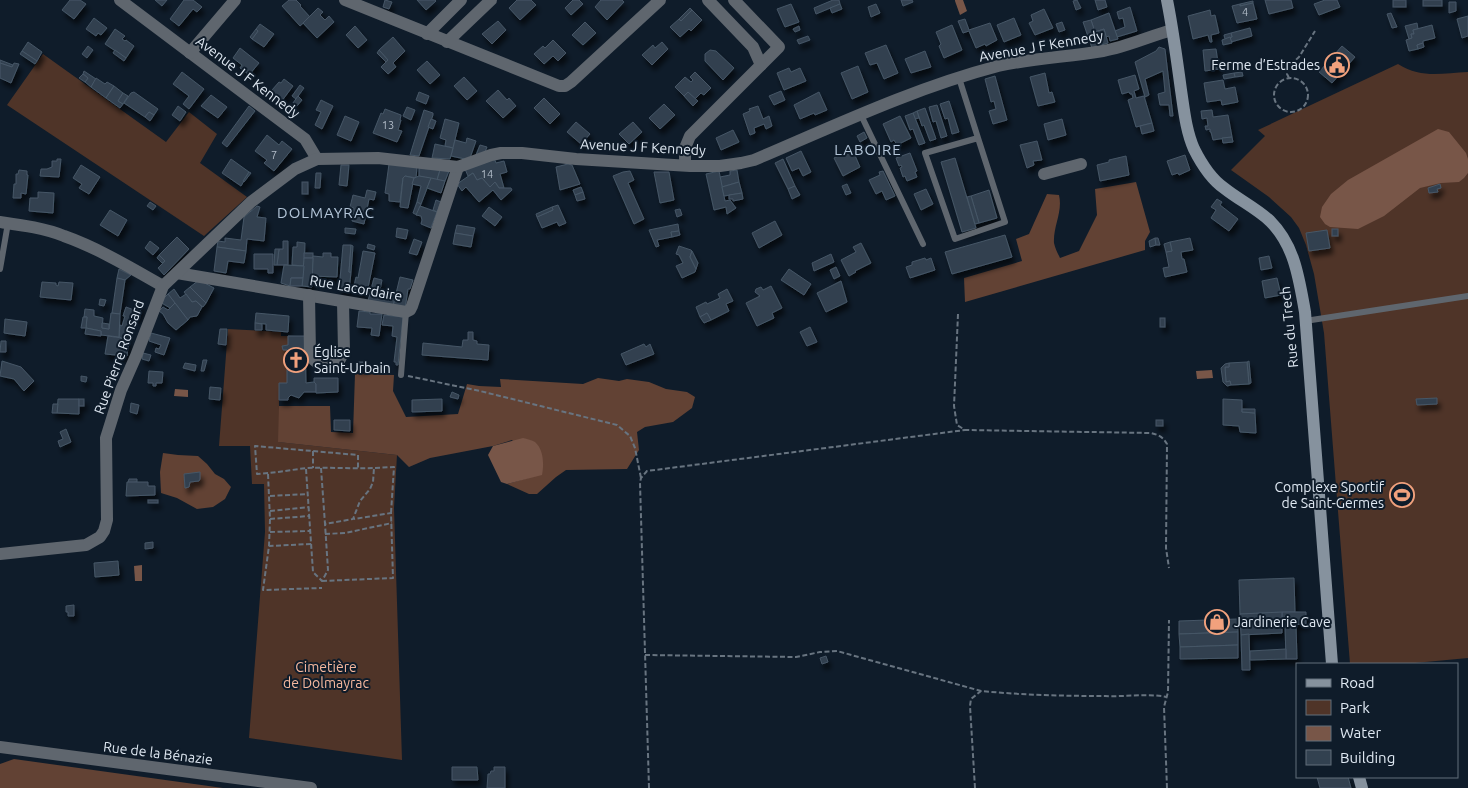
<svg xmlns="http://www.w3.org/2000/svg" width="1468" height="788" viewBox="0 0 1468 788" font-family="Ubuntu,sans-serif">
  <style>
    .green { fill: #4f3428 }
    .forest { fill: #624234 }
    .water { fill: #785648 }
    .building { fill: #324150; stroke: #465666; filter: url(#shadow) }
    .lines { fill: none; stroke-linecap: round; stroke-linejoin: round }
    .path { stroke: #687480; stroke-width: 2; stroke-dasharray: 5 2.5; stroke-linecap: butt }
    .lane { stroke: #5f666e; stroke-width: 6 }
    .street { stroke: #5f666e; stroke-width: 12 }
    .secondary { stroke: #86929e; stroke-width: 12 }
    .labels { text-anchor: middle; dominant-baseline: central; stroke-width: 4; stroke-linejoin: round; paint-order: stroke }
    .number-label { font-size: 11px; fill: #b4beca }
    .street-label { font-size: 14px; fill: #dfe8f2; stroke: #0f1c2a }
    .poi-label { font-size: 14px; fill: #dfe8f2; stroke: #0f1c2a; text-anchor: end }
    .park-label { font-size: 14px; fill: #f6b89e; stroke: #0f1c2a }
    .neighbourhood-label { font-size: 15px; letter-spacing: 1px; fill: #b4c6d9; stroke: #0f1c2a }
  </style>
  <defs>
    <filter id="shadow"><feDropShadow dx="3" dy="5.5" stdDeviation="2.5" flood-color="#0009"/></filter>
  </defs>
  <rect width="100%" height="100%" fill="#0f1c2a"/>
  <g class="green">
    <path d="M43,54l123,88 23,-30 28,22 -17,29 47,34 -43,39 -197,-131z"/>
    <path d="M1398,64c24,15 44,9 70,8v586l-64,6h-54l-26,-331 -10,-59 -8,-29 -7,-17 -8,-11 -22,-20 -38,-27 34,-34 -7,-6z"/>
    <path d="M228,329l53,3v4h7v9l-6,1 1,4h4v33h-8v59l118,13 -3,53 8,252 -153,-22 16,-206 -1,-48h-12l-2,-38h-31z"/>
  </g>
  <g class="forest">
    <path d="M1136,182l14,50 -5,9v9l-180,52 -1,-24 58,-17 -6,-22 13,-5 18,-40 12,1c4,17 -6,31 -5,48 1,5 4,11 6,15l19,-7 18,-36 -2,-26z"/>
    <path d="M355,374l39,1 -1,16 13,26 52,-3 9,-30 12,2 22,1 -1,-8 83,5 15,-6 21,3 8,-2 22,3 17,7 21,3 8,5 -3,11 -19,14 -28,5 -8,5 2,18 -12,19 -61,1 -10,7 -19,17h-8l-22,-10 35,-10 -30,-34 -19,6 -63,12 -21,9 -12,-12 -119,-13 1,-36h51l1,26 22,1z"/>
    <path d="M163,453l15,2 20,1 9,8 8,10 9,5 7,8 -6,12 -12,8 -16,2 -20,-11 -16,-5 -1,-21z"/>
    <path d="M14,759l209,29h-223v-24z"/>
  </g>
  <g class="water">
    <path d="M955,0h8l4,11 -7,4 -5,-14z"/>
    <path d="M1438,129l11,3 17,21 2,6v14l-4,5 -5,4 -18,1 -21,5 -36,28 -26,13 -28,-2 -5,-3 -5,-7 2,-10 9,-13 17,-14z"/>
    <path d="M1212,370l1,8 -16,1 -1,-8z"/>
    <path d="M175,389l13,1v7l-14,-1z"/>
    <path d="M523,438c4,1 9,2 12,4 9,8 9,23 7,33l-35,9 -6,-2 -13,-27 5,-9z"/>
    <path d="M142,565v16h-7l-1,-15z"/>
  </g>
  <g class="building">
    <path d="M70,0h10l6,4 -12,15 -12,-9z"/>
    <path d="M155,0h12l-5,6z"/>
    <path d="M184,0h9l9,7 -5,5 -4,-3 -14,17 -9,-7z"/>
    <path d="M289,0h7l5,5 -1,1 10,11 -10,9 -18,-20z"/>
    <path d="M385,0l7,2 -3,7 -6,-2z"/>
    <path d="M417,0h18l1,1 -10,9z"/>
    <path d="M517,0h14l5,5 -16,15 -11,-12z"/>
    <path d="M573,0h6l4,4 -12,11 -6,-7z"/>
    <path d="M601,0h21l2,2 -17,18 -12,-13z"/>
    <path d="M833,0h6l1,4 -24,10 -2,-6z"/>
    <path d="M901,0h11l1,2 -10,4z"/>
    <path d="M1077,0l4,8 -5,2 -3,-9z"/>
    <path d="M1095,0h10l2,7 -9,3z"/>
    <path d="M1265,0h26l2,8 -24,6z"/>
    <path d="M1325,0h12l3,7 -21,8 -5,-11z"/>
    <rect x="1393" y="0" width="13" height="7"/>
    <rect x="1423" y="0" width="19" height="6"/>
    <path d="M1253,1v2l-13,3v-2z"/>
    <path d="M1449,2h7v9l-7,2z"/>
    <path d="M1253,3l4,16 -20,4 -5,-17 8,-2v2z"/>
    <path d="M791,4l8,18 -14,5 -8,-18z"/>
    <path d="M840,4l2,5 -10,4 -2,-5z"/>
    <path d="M876,4l4,9 -9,4 -3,-10z"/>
    <path d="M1130,7l7,24 -20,6 -2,-6 10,-4 -2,-9 -4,1 -2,-7z"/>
    <path d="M318,8l5,4 -3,3 5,5 4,-4 5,6 -17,16 -14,-15z"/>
    <path d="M690,8l2,2 -11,11 -2,-2z"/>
    <path d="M1044,9l9,19 -18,7 -6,-12 4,-2 -2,-6z"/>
    <path d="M692,10l10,10 -11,11 -2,-2 -9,8 -10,-10 9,-8 2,2z"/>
    <path d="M1210,10l1,6 4,-1 4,18 -8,2 1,7h-2l-2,-7 -15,4 -5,-23z"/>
    <path d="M1109,13l9,26 -8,2 -1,-5 -3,1 -2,-8 -9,3 -4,-12z"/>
    <path d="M1391,13l6,14 -5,1 -5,-14z"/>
    <path d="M1468,16v20l-6,2 -5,-19z"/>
    <path d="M94,18l13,10 -6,7 -3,-2 -2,3 -10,-7z"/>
    <path d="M1014,18l7,17 -17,7 -7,-17z"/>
    <path d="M965,19l4,11 21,-7 7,17 -11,6 -1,-2 -9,4 -7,-17 -6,2 -5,-12z"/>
    <path d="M1091,20l4,12 9,-3 4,14 -16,5 -9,-26z"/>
    <path d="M498,21l8,9 -14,14 -10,-10z"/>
    <path d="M585,22l11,11 -13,12 -11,-10z"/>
    <path d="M1062,22l3,8 -6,2 -3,-8z"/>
    <path d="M1417,23l1,6 -5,1 1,4h-3l1,4 -3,1 -4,-13z"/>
    <path d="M260,24l14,10 -10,13 -12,-8 6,-8 -2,-2z"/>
    <path d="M952,25l10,25 -18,8 -5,-12 2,-2 -5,-12z"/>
    <path d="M1432,25l3,13 -12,3v2l-6,2 1,4 -9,2 -3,-11 6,-2 -1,-4h3l-1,-4z"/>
    <path d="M355,26l12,14 -9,8 -12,-13z"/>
    <path d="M799,26l1,4 -5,2 -2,-3z"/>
    <path d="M1250,28l2,8 -21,6 -1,-5h2l-1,-4z"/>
    <path d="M115,29l10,7 -3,3 3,2 1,-1 8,6 -8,12 -21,-14z"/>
    <path d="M256,29l2,2 -6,8 -2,-2z"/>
    <path d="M1231,33l1,4 -7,2 -1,-4z"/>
    <path d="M808,36l2,4 -11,4 -2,-4z"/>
    <path d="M393,37l12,14 -12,12 3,4 -8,7 -7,-7 7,-7 -9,-10z"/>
    <path d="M1230,37l2,6 -9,2 -1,-5z"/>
    <path d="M553,40l13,13 -8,8 -5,-5 -9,8 -10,-10 9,-8 2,2z"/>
    <path d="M28,42l14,10 -5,9 -15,-10z"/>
    <path d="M662,42l6,7 -16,16 -10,-10 11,-10 2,3z"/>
    <path d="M1423,43l1,4 -6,2 -1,-4z"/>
    <path d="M886,45l12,28 -14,6 -7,-16 -7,2 -5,-12z"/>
    <path d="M88,46l5,4 -6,8 -5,-4z"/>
    <path d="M1342,46l13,11 -23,26 -13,-11z"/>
    <path d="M1159,47l6,2 8,67h-3l-1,-11h-9l-2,-11 7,-2 -2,-21 -18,8 4,16 -4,2 -10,-35 21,-11z"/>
    <path d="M240,48l19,15 -10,12 -9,-7 2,-3 -9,-7z"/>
    <path d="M1216,49l3,20 -14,2 -2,-21z"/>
    <path d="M115,50l11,8 -2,3 -11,-8z"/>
    <path d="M379,50l9,10 -2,2 -9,-9z"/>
    <path d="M710,50l6,1 18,17 -11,12 -18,-19v-7z"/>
    <path d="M22,51l15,10 -2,3 -15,-10z"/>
    <path d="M925,51l6,16 -20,6 -6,-14z"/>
    <path d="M0,60l13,5 -1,2 -12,-4z"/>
    <path d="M427,61l13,14 -10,9 -13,-14z"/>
    <path d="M0,63l12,4 2,-4 5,1 -8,19 -11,-5z"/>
    <path d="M858,66l10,26 -16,7 -11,-26z"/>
    <path d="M789,68l2,4 9,-4 6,13 -22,9 -7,-17z"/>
    <path d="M84,71l12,8 -5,8 -6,-5 3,-4 -5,-4z"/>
    <path d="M182,72l22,17 -15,20 -6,-5 6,-8 -16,-12z"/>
    <path d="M695,72l16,16 -7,7 -3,-2 -6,6 -7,-7 -4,4 -9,-9 10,-10 6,5 2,-2 -3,-3z"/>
    <path d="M1242,72l1,4 -8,1 -1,-4z"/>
    <path d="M1045,73l4,20 3,-1 3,10 -17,4 -8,-29z"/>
    <path d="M1234,73l1,4 -11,2 -1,-4z"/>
    <path d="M83,74l5,4 -3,4 -6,-4z"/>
    <path d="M1135,75l4,14 -5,2 2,7 8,-2 8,27 -16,4 -8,-27 5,-2 -1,-4h-2l-1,-2 -7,2 -4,-14z"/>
    <path d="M995,76l12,44 -14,4 -4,-13 7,-2 -2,-8 -3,1 -6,-23z"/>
    <path d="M464,77l13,14 -10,9 -13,-14z"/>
    <path d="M96,78l9,6 2,-2 7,4 -8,12 -15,-11z"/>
    <path d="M284,79l9,7 -12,16 -10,-7 3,-3 -2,-2 7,-8 2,1z"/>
    <path d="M1223,80l2,9 10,-2 3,15 -16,3 -1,-5 -14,2 -3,-19z"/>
    <path d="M300,85l4,3 -8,11 -4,-3z"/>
    <path d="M114,86l9,7 -5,8 5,3 -3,4 -14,-10z"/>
    <path d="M498,90l9,10 2,-2 7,8 -13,12 -17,-17z"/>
    <path d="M781,91l4,9 -11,5 -5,-9z"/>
    <path d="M134,92l24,17 -4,6 -5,-3 -4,5 -21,-14 7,-10z"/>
    <path d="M419,92l10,4 -3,8 -10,-4z"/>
    <path d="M688,92l10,9 -5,5 -9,-10z"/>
    <path d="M819,92l8,18 -12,5 -1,-2 -14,6 -6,-14z"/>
    <path d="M123,93l5,3 -5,8 -5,-3z"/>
    <path d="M211,95l16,12 -9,11 -17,-12z"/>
    <path d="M298,96l4,4 -5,6 -4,-3z"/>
    <path d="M544,98l16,16 -10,10 -16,-16z"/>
    <path d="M321,100l12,6 -11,23 -7,-4 6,-13 -5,-2z"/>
    <path d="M949,101l10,31 -7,2 -4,-16 -3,1 -5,-15z"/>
    <path d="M664,104l11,11 -15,14 -11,-11z"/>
    <path d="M937,105l10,31 -6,2 -5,-17 -3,1 -4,-15z"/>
    <path d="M178,106l8,6 -6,9 -8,-6z"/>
    <path d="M249,106l6,5 -28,36 -5,-4z"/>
    <path d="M758,106l5,13 6,-3 3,10 -6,3 -2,-5 -10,4 1,5 -5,2 -7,-21 7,-3 -1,-2z"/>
    <path d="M407,107l8,3 -4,10 -8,-4z"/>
    <path d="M925,108l11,31 -6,2 -6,-16 -2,1 -5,-15z"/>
    <path d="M385,109l16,6 -1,5h1l-3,10 4,1 -5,11 -24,-9 8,-20 2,1z"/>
    <path d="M424,110l9,3v2l-14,41 -9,-1z"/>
    <path d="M1212,110l1,7 15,-2 4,22 -19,3 -2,-8h-1v-3l-4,1 -1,-4h3l-1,-8 -5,1 -1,-8z"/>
    <path d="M917,111l2,7 -4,1 -2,-6z"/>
    <path d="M149,112l5,3 -4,6 -5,-4z"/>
    <path d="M913,113l12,30 -6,2 -6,-16 -3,1 -5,-14z"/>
    <path d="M345,116l14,6 -8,19 -14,-6z"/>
    <path d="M900,116l11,22 -14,7 -3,-5 -3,2 -8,-18z"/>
    <path d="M431,119l5,2 -3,8 -5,-2z"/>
    <path d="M445,119l14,4 -6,25 -8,-2 1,-6 -6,-2z"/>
    <path d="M1062,119l4,16 -18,5 -4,-16z"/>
    <path d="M576,122l14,12 -9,10 -14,-12z"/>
    <path d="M633,122l9,10 -13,12 -10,-10z"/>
    <path d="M1152,123l2,8 -12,3 -2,-8z"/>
    <path d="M733,130l6,12 -18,8 -5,-12z"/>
    <path d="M864,132l3,6 -7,4 -3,-6z"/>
    <path d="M267,135l12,10 3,-4 10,8 -18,22 -10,-8 3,-3 -12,-9z"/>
    <path d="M1232,137l1,5 -10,1 -1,-5z"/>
    <path d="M467,138l9,3 -6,17 -5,1 -14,-3 4,-16 11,3z"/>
    <path d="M1037,141l5,19 -9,1 1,4 -7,3 -7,-23z"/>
    <path d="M435,144l18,4 -3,11 -18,-1z"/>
    <path d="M480,145l7,2 -2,5 -9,3z"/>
    <path d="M801,151l10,21 -8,4 -4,-8 -7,3 -6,-13z"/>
    <path d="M853,151l7,16 -17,9 -9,-18 12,-6 1,2z"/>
    <path d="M910,153l7,18 -2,1 2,5 -10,4 -2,-5 -2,1 -3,-9 2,-1 -1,-2 -2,1 -3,-8z"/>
    <path d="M1185,155l5,15 -11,5 -1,-2 -6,2 -5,-14z"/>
    <path d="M1126,156l3,19 -29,6 -3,-16 12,-3v-2z"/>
    <path d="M494,158l2,5 8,-2 3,11 -7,2 4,14h-5l-4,-6 -5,5 -8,-9 -5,2 -4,-7 -5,3 -3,-7z"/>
    <path d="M955,158l21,70 -14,4 -21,-70z"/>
    <path d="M57,159h4l-2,18 -19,-1 1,-7h6l5,-2v-6h5z"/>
    <path d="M231,159l18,13 -8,14 -19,-13z"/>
    <path d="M783,159l12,27 -7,3 -13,-26z"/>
    <path d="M389,164l28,3 -1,11 -11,-2 -2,2 -3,24 -11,-1v-7l-4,-1z"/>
    <path d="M568,164l4,1 8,19 -20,6 -4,-23z"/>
    <path d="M81,165l19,12 -11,17 -10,-6 3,-4 -9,-6z"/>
    <path d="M341,165h8l-2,21 -8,-1z"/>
    <path d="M419,168l21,2 -3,10 -18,-4z"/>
    <path d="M19,170l8,1v4h1l-2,19 -5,-1v5h-8l1,-14h2v-10h2z"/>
    <path d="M440,170l9,1 -4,10 -8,-1z"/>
    <path d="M737,170l2,12 -17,5 -2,-10 10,-2v-4z"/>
    <path d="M630,171l4,9 -6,3 16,36 -10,5 -21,-48 10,-4z"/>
    <path d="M719,171l6,30 5,-1 6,8 -9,6 -1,-7 -12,3 -8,-36z"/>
    <path d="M883,171l12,25 -9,4 -4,-9 -6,3 -7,-14 11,-5 -1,-3z"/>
    <path d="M249,172l2,1 -7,9 -1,-1z"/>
    <path d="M654,172h15l5,28 -14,3z"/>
    <path d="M316,173h5l-1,15h-5z"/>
    <path d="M473,173l4,7 5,-2 8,9 5,-5 4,6h12l1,2 -11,10 -8,-10 -14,12 -13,-15 -4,4 -5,-7z"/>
    <path d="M405,176l9,2 -6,30 -8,-1 3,-29z"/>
    <path d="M419,176l12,2 -10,26 -4,-2 4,-16 -9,-2 2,-6z"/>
    <path d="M431,178l14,3 -4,12 -14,-5z"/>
    <rect x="302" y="182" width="6" height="12"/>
    <path d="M739,182l3,11 -18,3 -2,-9z"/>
    <path d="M847,184l4,9 -5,2 -4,-9z"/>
    <path d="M1440,184l1,4 -4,1 1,3 -9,1 -1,-5z"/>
    <path d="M795,186l5,9 -8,4 -4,-10z"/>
    <path d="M581,187l2,5 -8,3 -2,-5z"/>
    <path d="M926,189l7,15 -12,6 -7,-16z"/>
    <path d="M367,190l9,2 -2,8 -5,-1 -5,25 -12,-3 2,-13 -4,-1 3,-12 12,3z"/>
    <path d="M989,190l8,28 -18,5 -8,-27z"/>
    <path d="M38,192l16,1 -1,20 -24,-2 1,-13h8z"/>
    <path d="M583,192l2,7 -8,2 -2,-6z"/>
    <path d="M742,193l1,6 -10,2v-2h-4v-4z"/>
    <path d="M971,196l8,27 -4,1 -8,-27z"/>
    <path d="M1217,199l5,3 -2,3 18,14 -9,12 -18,-13 5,-8 -5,-3z"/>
    <path d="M436,200l5,2 -4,10 -4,-2z"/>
    <path d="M150,202l6,4 -3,4 -6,-4z"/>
    <path d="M417,202l4,2 -4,11 -4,-2z"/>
    <path d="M558,205l8,18 -7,3 -2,-4 -15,6 -5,-11 16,-7 -1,-3z"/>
    <path d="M257,206l3,1 -3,10 9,1 -2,23 -17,-2 -1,12 -29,-4 1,-6 7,1v-4l16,2 3,-23z"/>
    <path d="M420,206l17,6 -6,16 -10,-4 1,-4 -1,-4 -5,-1z"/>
    <path d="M489,207l13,10 -7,9 -13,-10z"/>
    <path d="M552,207l1,3 -16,7 -1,-3z"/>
    <path d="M680,209l2,6 -5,2 -2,-7z"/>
    <path d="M110,210l17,10 -9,16 -18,-11z"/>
    <path d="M775,221l7,14 -23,13 -7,-15z"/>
    <path d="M678,224l1,7 -8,1 1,5 -15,3 2,6 -3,1 -7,-17z"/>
    <path d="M457,225l18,3 -2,8 -18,-3z"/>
    <path d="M345,228l11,1 -1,5 -10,-1z"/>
    <path d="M397,228l11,2 -2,9 -10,-2z"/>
    <rect x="1332" y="229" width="6" height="7"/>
    <path d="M1327,230l3,18 -21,3 -3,-18z"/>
    <path d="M679,231l1,4 -8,2 -1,-5z"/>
    <path d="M455,233l18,3 -2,11 -18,-3z"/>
    <path d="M1005,235l7,22 -60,17 -7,-22z"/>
    <path d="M177,237l12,12 -25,26 -6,-7 7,-7 -6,-6z"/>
    <path d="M1155,238l1,7 -6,2 -1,-6z"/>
    <path d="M1155,238h3l2,7h-4z"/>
    <path d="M1190,238l3,12 -12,2 1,7h2l3,13 -22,5 -2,-9 6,-1 -3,-15 6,-1 -2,-9z"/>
    <path d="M414,239l8,3 -5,13 -8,-2z"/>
    <path d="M150,241l9,7 -6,7 -8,-7z"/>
    <path d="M283,241h5v24h-11l2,-16h4z"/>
    <path d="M297,242l8,1 -1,23 -12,-1 1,-18h4z"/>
    <path d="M1170,242l2,9 -6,1 -2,-8z"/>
    <path d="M861,243l10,20 -16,8 1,1 -7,4 -8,-16 15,-8 -3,-5z"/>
    <path d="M368,244l7,2 -1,4 -7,-2z"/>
    <path d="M343,245h8l-2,27h2l-2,20 -10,-1z"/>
    <path d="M351,245l2,1 -2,26h-2z"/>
    <path d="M679,246l12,4 1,1 -2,6 6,12 -1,3 -13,6 -6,-12 7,-3 -4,-8 -3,-1z"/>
    <path d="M217,247l29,4 -2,12 -16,-2 -2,12 -12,-2z"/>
    <path d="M275,249h4l-2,16h-3z"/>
    <path d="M363,251l12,2 -7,35 -14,-2 2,-9 2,1z"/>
    <path d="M692,251l6,12 -2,6 -6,-12z"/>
    <rect x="304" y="253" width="9" height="5"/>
    <path d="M323,253h8v4h7l-1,20 -25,-1 1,-20 10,1z"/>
    <path d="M254,254h19v19h-5v-4h-14z"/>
    <path d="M831,254l3,8 -20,9 -2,-8z"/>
    <path d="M159,255l6,6 -3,2 -5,-5z"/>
    <path d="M1269,256l3,12 -11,2 -2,-12z"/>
    <path d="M304,258h9l-1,29 -10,-1z"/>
    <path d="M925,258l1,2 5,-2 4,12 -25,8 -4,-11 6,-2v-3z"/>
    <path d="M284,265l20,1 -1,12h-12l-1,8 -9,-3z"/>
    <path d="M836,267l4,9 -6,3 -4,-9z"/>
    <path d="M119,269l12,6 -6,5 -8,-2z"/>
    <path d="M789,269l22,15 -7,11 -23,-15z"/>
    <path d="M400,277l13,3 -3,9h-2l-3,20 -12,-3z"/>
    <path d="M117,278l8,2 -5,34 -8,-1z"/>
    <path d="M291,278h12l-1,8h-12z"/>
    <path d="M374,278l8,2 -2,10 16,3 -3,13 -25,-5z"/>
    <path d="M1277,278l4,17 -16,3 -3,-17z"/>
    <path d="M199,280l15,8 -8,15 -16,-16z"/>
    <path d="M841,281l6,21 -21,10 -9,-19z"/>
    <path d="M42,282l14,1v2l2,1 1,-4 14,1 -2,17 -31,-3z"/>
    <path d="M354,286l14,2 -1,5 -13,-2z"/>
    <path d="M771,286l11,22 -10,5 2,5 -17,8 -11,-23 14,-7 -5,-4 1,-3 5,-2 2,3z"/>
    <path d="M190,287l16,16 -3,4 -7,-6 -4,1 -8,-10z"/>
    <path d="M174,289l6,9 6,-4 6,8 4,-1 6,6 -5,9 -7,1 -2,3 -20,-26z"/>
    <path d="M727,289l6,12 -7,3 3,7 -18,9 -4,-7 -7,4 -4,-10 10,-5 1,2 13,-6 -2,-4z"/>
    <path d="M168,294l7,9 -5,5 -10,-6z"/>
    <path d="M100,299l6,1 -2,6 -5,-1z"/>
    <path d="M136,303l6,2 -4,13 -6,-2z"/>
    <path d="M175,303l13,17 -12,10 -8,-7 -5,-9 -4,-3 4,-4 5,3z"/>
    <path d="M126,307l8,3 -3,8h-1l-4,22h2v6l-7,-1 1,-7 -3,-1 1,-12 2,1 3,-10h-2z"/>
    <path d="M85,309l9,1v6l9,2 -1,10 7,1 2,-16 9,1 -1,23 -18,-2v-4l-15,-3 1,-11h-3z"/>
    <path d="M359,311l11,1v2h12l-3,22 -8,-1 1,-7 -15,-1z"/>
    <path d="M256,313l33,3 -1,16 -22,-2v-6l-11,-1z"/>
    <path d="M707,313l4,7 -7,3 -4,-6z"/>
    <path d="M384,315l19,2 -5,48h-2v-3h-2l3,-25 -5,-1 1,-10 -11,-1z"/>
    <path d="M83,317h4l-1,11h-5z"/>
    <rect x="1160" y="318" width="5" height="9"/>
    <path d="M5,319l22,3 -2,14 -21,-3z"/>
    <path d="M102,323l7,1v5l-7,-1z"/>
    <path d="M255,323l7,1v6h-7z"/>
    <path d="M810,327l7,15 -10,4 -7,-14z"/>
    <path d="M86,328l15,3v5l-16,-2z"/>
    <path d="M220,329h7l-1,16 -8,-1z"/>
    <path d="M468,332h5v8l4,1v3l12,1 -1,15 -66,-5 1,-12 39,4 1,-7h5z"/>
    <path d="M151,333l19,5 -6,17 -9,-3 1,-4 3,1 2,-4 -12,-4z"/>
    <path d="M108,336l14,2 -1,7 7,1 -1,10 -22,-2z"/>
    <path d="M288,336h17l1,47 8,-1 2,2v8h-12l-5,6 -8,-3 -3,3v2h-9v-17h8v-33h-4l-1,-4 6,-1z"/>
    <path d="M1,341h5v11h-6z"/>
    <path d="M644,344l2,3 4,-3 4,10 -28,11 -5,-11z"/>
    <path d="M143,353l8,2 -2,6 -7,-2z"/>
    <path d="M203,360h4l-3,11h-3z"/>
    <path d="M2,361l19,6 13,14 -10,10 -10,-12 -14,-3z"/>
    <path d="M1249,361l2,22 -2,1 -2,-22z"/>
    <path d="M358,362h8v6h-9z"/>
    <path d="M1247,362l2,22 -18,1 -1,-4 -4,1 -1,-15h4v-4z"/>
    <path d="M185,363l11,2 -1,6 -12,-3z"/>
    <path d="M1229,363v4h-4l1,15 4,-1 1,4 -4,1 -4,-4 -2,-14 4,-4z"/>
    <path d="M149,371l14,1 -1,11h-6v3h-3v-3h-5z"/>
    <path d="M81,376l6,1 -1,5 -5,-1z"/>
    <path d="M314,378h24v14l-22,1v-9l-2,-2z"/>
    <path d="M210,387l11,1 -1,12 -11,-1z"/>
    <path d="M452,392l7,3 -1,4 -8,-2z"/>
    <path d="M1437,398v6l-20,1 -1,-6z"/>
    <path d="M58,399h21v15l-22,-1z"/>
    <rect x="79" y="399" width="5" height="7"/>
    <path d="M442,399v12l-30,1v-12z"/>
    <path d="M1223,399l19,1v12l13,1 1,20 -16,-1 -1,-6 -16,-1z"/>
    <path d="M131,403l8,2 -2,9 -7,-2z"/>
    <path d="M53,404h5l-1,9h-5z"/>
    <path d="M1242,409h13v4l-13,-1z"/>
    <path d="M334,420h16v11l-16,-1z"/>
    <rect x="1156" y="420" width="7" height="6"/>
    <path d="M66,429l5,13 -11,5 -2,-6 5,-2 -3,-7z"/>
    <path d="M200,472v7l-1,2 -9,1 -1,5 -4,1 -1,-14z"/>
    <path d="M129,479h8v3l-9,1z"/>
    <path d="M127,482h21v4h7v9l-29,1z"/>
    <rect x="148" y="500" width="10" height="3"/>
    <path d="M153,542v6l-8,1v-6z"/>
    <path d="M118,561l1,14 -24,2 -1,-14z"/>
    <path d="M1294,578l1,34 -55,2 -1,-34z"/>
    <path d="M74,605v11h-6v-4h-2v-6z"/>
    <path d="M1282,612h24v12l-24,1z"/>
    <path d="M1282,612v21l-41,2 -1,-21z"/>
    <path d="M1237,619l1,13 -59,2v-13z"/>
    <path d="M1285,625h11l1,34h-11z"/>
    <path d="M1238,632v13l-58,2 -1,-13z"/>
    <path d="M1249,634l1,36h-8l-1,-35z"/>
    <path d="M1238,645v13l-58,1v-12z"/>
    <path d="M1286,649v10l-36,1v-9z"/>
    <path d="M826,656l2,6 -6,2 -2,-6z"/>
    <path d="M452,767h25l1,13h-26z"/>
    <path d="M494,767h11v21h-18l1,-14h2l1,-3h3z"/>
    <path d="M1317,777h31l3,11h-31z"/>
  </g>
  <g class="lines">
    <g class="path">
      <path d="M1289,78l-2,-4 1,-7 11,-10 16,-26"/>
      <circle cx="1291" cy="95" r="17"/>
      <path d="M958,314l-4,92 3,19 8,5 186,3c8,2 12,4 16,11l-1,104 3,20"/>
      <path d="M408,376l72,15 137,34 13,11 5,12 6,30"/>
      <path d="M313,451v17"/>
      <path d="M321,468l4,56 28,-5 7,-18 10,-12 3,-7 1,-14c-22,1 -45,-1 -67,0 -17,2 -33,5 -50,6l-2,-28 103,9v14"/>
      <path d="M375,468l19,-1 -3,46"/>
      <path d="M306,469l7,103 9,9 6,-11 -3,-46"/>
      <path d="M268,474l2,45 -1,27"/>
      <path d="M270,496l38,-2"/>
      <path d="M270,511l39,-4"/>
      <path d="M270,519l39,-3"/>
      <path d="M270,532l40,-1"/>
      <path d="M325,534l20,-1 47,-10"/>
      <path d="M311,544l-42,2 -6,44 59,-2"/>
      <path d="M322,581l71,-3 -2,-65 -37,6"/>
      <path d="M645,655l151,2 24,-5 17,-1 144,40c41,4 83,5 124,5 21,1 42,-3 62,1"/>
      <path d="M649,788l-9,-305 1,-5 6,-7 318,-41"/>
      <path d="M975,788l-5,-82 1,-7 10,-8"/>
      <path d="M1167,788l-3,-81 4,-15 1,-72"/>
    </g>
    <g class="lane">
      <path d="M959,78l19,60 -53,15 30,86 50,-17 -27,-84"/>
      <path d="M861,115l62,129"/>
      <path d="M0,269l8,-46"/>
      <path d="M1305,321l163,-25"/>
      <path d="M401,375l5,-63"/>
    </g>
    <g class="street">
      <path d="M120,0l185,139 12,20"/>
      <path d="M345,0l214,86h6l6,-4 89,-82"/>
      <path d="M734,0l45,47 -18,18"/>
      <path d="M427,34l34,-34"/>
      <path d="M447,42l44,-42"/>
      <path d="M190,53l45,-53"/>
      <path d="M685,165v-17l5,-12 71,-71 -8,-18 -45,-47"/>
      <path d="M1044,174l37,-10"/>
      <path d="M0,222c21,3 44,6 64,14 34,12 67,32 99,50"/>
      <path d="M177,273l229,39 4,-2 2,-4 46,-139"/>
      <path d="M309,295l1,59 4,6 5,4 9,1 5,-1 7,-5 4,-8 -1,-49"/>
      <path d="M0,554l86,-9 14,-8 4,-6 3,-11 -1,-82 15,-48 15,-34 27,-70 88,-84 44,-33 22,-10 61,-1 80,9 33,-12 10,-2h21l54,6 114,7h30l21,-3 13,-3c80,-34 160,-72 244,-94 35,-8 70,-9 105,-15 23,-4 47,-15 69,-21"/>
      <path d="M0,747l311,41"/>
    </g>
    <g class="secondary">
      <path d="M1167,0c6,30 10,60 14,90 3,20 5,41 13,59 7,14 17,30 30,39 15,12 32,20 46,33 25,25 29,58 35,91l27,352"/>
      <path d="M1359,777l3,11"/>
    </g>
  </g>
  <defs>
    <symbol id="civic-ring" viewBox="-11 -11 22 22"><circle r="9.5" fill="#0f1c2a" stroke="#f1a17d" stroke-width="1.5"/><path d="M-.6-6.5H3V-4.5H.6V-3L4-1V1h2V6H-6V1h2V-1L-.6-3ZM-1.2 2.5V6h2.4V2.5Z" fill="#f1a17d"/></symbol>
    <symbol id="church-ring" viewBox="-11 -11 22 22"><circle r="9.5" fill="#0f1c2a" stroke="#f1a17d" stroke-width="1.5"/><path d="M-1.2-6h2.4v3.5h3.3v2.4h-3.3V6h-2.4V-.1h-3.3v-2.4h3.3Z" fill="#f1a17d"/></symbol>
    <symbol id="stadium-ring" viewBox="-11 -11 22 22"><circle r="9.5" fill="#0f1c2a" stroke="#f1a17d" stroke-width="1.5"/><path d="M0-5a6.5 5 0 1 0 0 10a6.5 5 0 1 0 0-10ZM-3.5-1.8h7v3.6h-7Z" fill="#f1a17d"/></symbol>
    <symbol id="shop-ring" viewBox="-11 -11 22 22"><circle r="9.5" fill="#0f1c2a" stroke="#f1a17d" stroke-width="1.5"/><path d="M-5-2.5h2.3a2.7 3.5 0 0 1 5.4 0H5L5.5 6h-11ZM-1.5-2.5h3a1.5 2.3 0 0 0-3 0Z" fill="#f1a17d"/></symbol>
  </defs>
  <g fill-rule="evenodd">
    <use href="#civic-ring" x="1323" y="51" width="28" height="28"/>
    <use href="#church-ring" x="282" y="346" width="28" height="28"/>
    <use href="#stadium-ring" x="1388" y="481" width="28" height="28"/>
    <use href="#shop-ring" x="1203" y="608" width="28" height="28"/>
  </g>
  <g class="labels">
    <g class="number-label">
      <text x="1245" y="12">4</text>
      <text x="388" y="125">13</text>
      <text x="274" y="155">7</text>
      <text x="487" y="174">14</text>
    </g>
    <g class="street-label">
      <text transform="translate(1041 46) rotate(-10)">Avenue J F Kennedy</text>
      <text transform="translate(248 77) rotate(37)">Avenue J F Kennedy</text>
      <text transform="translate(643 147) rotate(3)">Avenue J F Kennedy</text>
      <text transform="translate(356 288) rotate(10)">Rue Lacordaire</text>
      <text transform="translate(1289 327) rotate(-96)">Rue du Trech</text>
      <text transform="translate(119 357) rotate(-70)">Rue Pierre Ronsard</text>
      <text transform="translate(158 753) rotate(7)">Rue de la Bénazie</text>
    </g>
    <g class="poi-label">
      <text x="1320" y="65">Ferme d’Estrades</text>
      <text x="314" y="352" text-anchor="start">Église<tspan x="314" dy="16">Saint-Urbain</tspan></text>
      <text x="1384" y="487">Complexe Sportif<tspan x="1384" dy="16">de Saint-Germes</tspan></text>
      <text x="1234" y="622" text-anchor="start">Jardinerie Cave</text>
    </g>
    <g class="park-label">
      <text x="326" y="667">Cimetière<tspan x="326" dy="16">de Dolmayrac</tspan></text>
    </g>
    <g class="neighbourhood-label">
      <text x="868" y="149">LABOIRE</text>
      <text x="326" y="212">DOLMAYRAC</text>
    </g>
  </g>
  <rect x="1296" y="663" width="162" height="115" fill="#0f1c2a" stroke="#626e7a"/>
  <rect x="1306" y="679" width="25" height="8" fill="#86929e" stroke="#626e7a"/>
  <text x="1340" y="688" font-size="15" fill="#dfe8f2">Road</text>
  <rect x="1306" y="700" width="25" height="15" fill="#4f3428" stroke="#626e7a"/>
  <text x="1340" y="713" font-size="15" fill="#dfe8f2">Park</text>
  <rect x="1306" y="726" width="25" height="15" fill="#785648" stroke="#626e7a"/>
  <text x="1340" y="738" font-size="15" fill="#dfe8f2">Water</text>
  <rect x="1306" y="750" width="25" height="15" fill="#324150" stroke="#626e7a"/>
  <text x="1340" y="763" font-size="15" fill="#dfe8f2">Building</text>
</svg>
